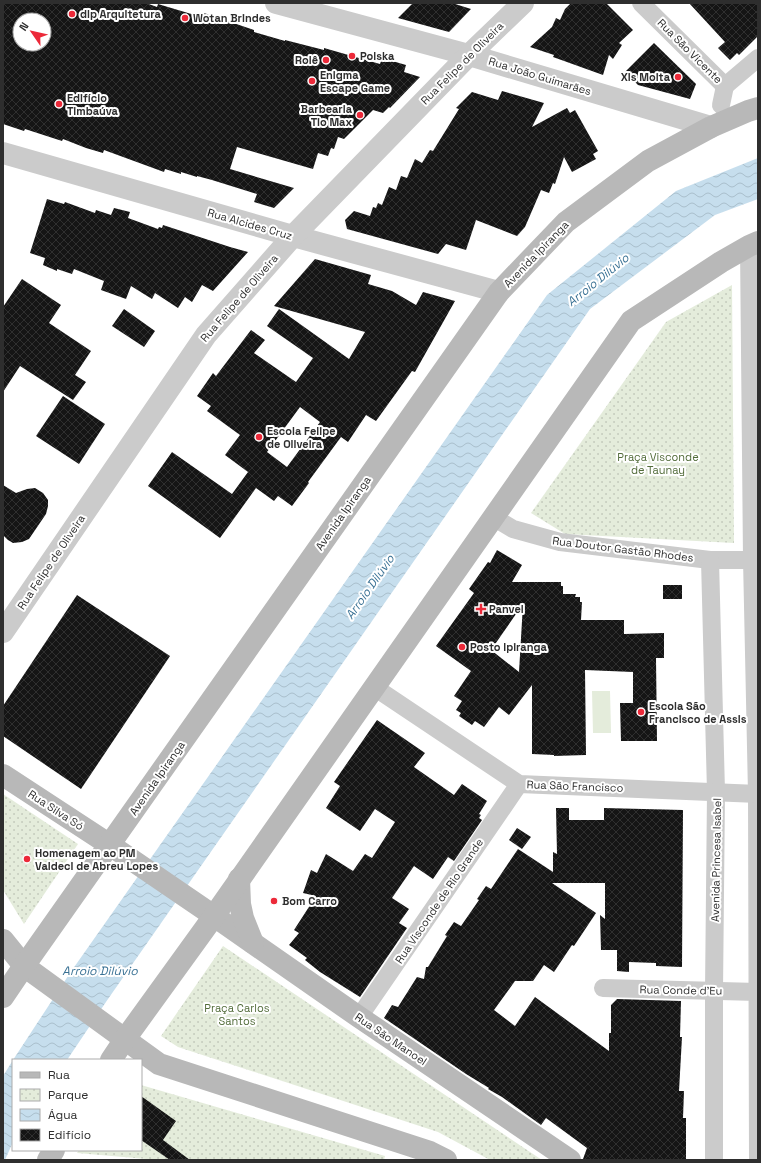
<svg xmlns="http://www.w3.org/2000/svg" width="761" height="1163" viewBox="0 0 761 1163" font-family="'Space Grotesk',sans-serif">
  <style>
    .park { fill: url(#park-dots) }
    .garden { fill: #e4ecdb }
    .water { fill: url(#water-waves) }
    .building { fill: url(#building-cross-hatch); fill-rule: evenodd }
    .lines { fill: none; stroke-linecap: round; stroke-linejoin: round }
    .minor { stroke: #cbcbcb; stroke-width: 18 }
    .tertiary { stroke: #cbcbcb; stroke-width: 22 }
    .secondary { stroke: #b8b8b8; stroke-width: 22 }
    .poi-dot { fill: #ec2939; stroke: #fff; stroke-width: 1.5 }
    .labels { text-anchor: middle; dominant-baseline: central; stroke-width: 4; stroke-linejoin: round; paint-order: stroke }
    .poi-label { font-size: 11px; font-weight: bold; fill: #2e2e2e; stroke: #fff; text-anchor: start }
    .street-label { font-size: 11px; fill: #2e2e2e; stroke: #fff }
    .park-label { font-size: 11px; fill: #526c3a; stroke: #fff }
    .water-label { font-size: 12px; font-style: italic; fill: #397194; stroke: #fff }
  </style>
  <defs>
    <pattern id="park-dots" width="8" height="8" patternUnits="userSpaceOnUse"><rect width="8" height="8" fill="#e4ecdb"/><path d="M2 2h.1M6 6h.1" fill="none" stroke="#c4cbbc" stroke-width="1.8" stroke-linecap="round"/></pattern>
    <pattern id="water-waves" width="16" height="10" patternUnits="userSpaceOnUse"><rect width="16" height="10" fill="#c6deed"/><path d="M0 5q4-4 8 0t8 0" fill="none" stroke="#aabfcc"/></pattern>
    <pattern id="building-cross-hatch" width="8" height="8" patternUnits="userSpaceOnUse"><rect width="8" height="8" fill="#151515"/><path d="M0 0l8 8M0 8l8-8" fill="none" stroke="#2f2f2f"/></pattern>
  </defs>
  <rect width="100%" height="100%" fill="#fff"/>
  <g class="park">
    <path d="M732,285l2,258 -169,-9 -34,-21 135,-191z"/>
    <path d="M3,794l75,50 -54,80 -21,-34z"/>
    <path d="M223,946l319,214h-52l-52,-28 -260,-85 -17,-11z"/>
    <path d="M141,1085l244,71 -1,4h-226l-81,-7 2,-3h62z"/>
  </g>
  <path class="garden" d="M592,691h18l1,42h-18z"/>
  <g class="water">
    <path d="M758,158v41l-43,16 -125,94 -482,690 -41,61h-54l57,-87 477,-678 129,-104z"/>
    <path d="M13,1060v82l-8,18h-2v-84z"/>
  </g>
  <g class="building">
    <path d="M3,3h143l11,4 1,-3 40,12 5,1 1,-4 50,17v2l31,9v-1l39,10v-2l56,16 2,-6 24,7 -2,7 16,5 -30,31 -1,-1 -6,6 -10,-3 -29,29 -6,-2 -4,12 -3,-1 -3,8 -10,-3 -5,16 -76,-22 -7,22 64,19 -20,20 -20,-6 3,-8 -45,-14 -15,-4v1l-16,-5v2l-16,-5 -1,3 -60,-22 -1,3 -17,-5 -23,-9 -1,2 -37,-12 -1,2 -21,-7zM20,20h24v24h-24z"/>
    <path d="M413,3h39l19,6 -22,23 -51,-14z"/>
    <path d="M571,3h35l27,27 -14,13 3,2 -9,14 -4,-4 -6,20 -50,-18 1,-2 -24,-8 22,-20 4,-9 4,2 5,-11z"/>
    <path d="M689,3h69v33l-19,19 -2,-2 -7,7 -12,-12 7,-6z"/>
    <path d="M654,43l42,41 -6,15 -52,-14 -13,-13z"/>
    <path d="M502,91l42,12 -12,24 35,-19 3,5 5,-3 23,41 -5,3 3,5 -24,13 -8,-15 -9,27 -2,-1 -4,10 -8,-3 -16,37 -8,9 -41,-16 -10,30 -20,-6 -8,10 -91,-25 -2,-9 9,-9 16,5 3,-9 3,1 2,-5 4,2 7,-18 7,3 5,-14 6,2 8,-19 7,4 8,-13 3,1 26,-42 -3,-1 16,-16 26,8z"/>
    <path d="M47,199l17,5 1,-2 30,11 1,-3 15,5 3,-7 16,4 -2,6 30,11 1,-2 3,1 1,-3 67,22 18,5 -35,39 -11,-6 -10,17 -7,-5 -7,11 -23,-15 -3,6 -21,-13 -5,13 -25,-9 3,-9 -30,-12 -2,5 -15,-5v2l-14,-6 2,-7 -15,-5z"/>
    <path d="M315,259l56,16 -3,9 24,7 24,14 7,-13 32,9 -40,71 -3,-1 -36,50 -10,-6 -18,27 -7,-5 -33,45 1,1 -17,23 -14,-10 -4,5 -18,-13 -36,50 -72,-52 24,-34 60,42 16,-22 -23,-17 15,-20 -33,-24 4,-5 -14,-10 16,-23 3,3 35,-46 14,10 -11,13 42,29 17,-24 -46,-32 12,-17 70,50 16,-27 -91,-26zM300,407l20,15 -33,45 -20,-15z"/>
    <path d="M22,279l39,26 -12,18 42,28 -16,24 11,7 -13,18 -53,-34 -17,26v-85z"/>
    <path d="M124,309l31,22 -11,16 -32,-21z"/>
    <path d="M63,396l42,28 -26,40 -43,-28z"/>
    <path d="M3,485l13,8 11,-4 8,-1 8,5 5,7v6l-2,8 -17,25 -7,3 -9,1 -5,-3 -5,-5z"/>
    <path d="M497,550l25,15 -10,17h49v4h2v8h13l-1,3h5v5h2l-1,18h43v14l40,-1v25h-8l1,83h-36l-1,-38h13v-31l-48,-2 1,85 -32,1v-1l-22,-1v-69l-23,30 -10,-8 -15,20 -9,-6 -3,4 -13,-9 2,-3 -5,-3 6,-9 -8,-5 17,-25 -35,-25 38,-53 -5,-4 19,-27 2,1zM523,604l-4,68 -28,-22z"/>
    <rect x="663" y="585" width="19" height="14"/>
    <path d="M77,595l93,61 -89,133 -78,-53v-30z"/>
    <path d="M377,720l48,33 -11,14 40,28 8,-11 25,17 -8,13 2,1 -2,3 3,2 -28,41 -6,-4 -15,22 -19,-13 -22,32 17,11 -10,14 8,5 -47,69 -40,-25 -15,-12 2,-2 -18,-13 10,-12 -5,-3 22,-34 -13,-3 8,-23 6,3 9,-19 27,17 12,-17 7,4 23,-36 -20,-13 -15,22 -34,-23 14,-22 -6,-4z"/>
    <path d="M556,808h13v12h35v-12l79,2 -1,157 -26,-1v-3l-27,-1v10l-12,-1v-21h-16l-1,-35 5,4v-36h-53l44,30 -22,33 -2,-1 -18,27 -10,-7 -11,16h-18l-21,29 21,16 20,-29 74,54v-18h2v-28l6,-6 64,2 -1,36h2l-3,54h5l-1,27h3v42l-103,-1 4,-11 -41,-30 -5,7 -39,-28 -14,-8 1,-1 -23,-14 -82,-56 8,-13 6,2 19,-30 7,2 2,-12h2l19,-31 -2,-1 9,-13 7,4 18,-26 -2,-1 9,-13 5,3 27,-40 35,23v-20l4,2z"/>
    <path d="M517,828l14,9 -9,12 -13,-9z"/>
    <path d="M141,1096l35,25 -13,19 27,20h-20l-29,-20z"/>
  </g>
  <g class="lines">
    <g class="minor">
      <path d="M641,3l84,83"/>
      <path d="M725,86l33,-28"/>
      <path d="M721,105l4,-19"/>
      <path d="M749,246l3,313 5,235 1,366"/>
      <path d="M493,517l20,12 47,13 150,18h48"/>
      <path d="M710,560l6,232 -2,199v169"/>
      <path d="M374,687l145,97 239,10"/>
      <path d="M603,988l155,4"/>
      <path d="M359,1017l160,-233"/>
    </g>
    <g class="tertiary">
      <path d="M276,3l193,52 242,72"/>
      <path d="M3,153l290,83 206,56"/>
      <path d="M3,632l203,-297 87,-99 176,-181 54,-52"/>
    </g>
    <g class="secondary">
      <path d="M3,775l107,70 104,71 145,101 211,143"/>
      <path d="M239,879l1,25 3,14 10,25"/>
      <path d="M3,940l21,26 135,98 271,88 16,8"/>
      <path d="M3,997l21,-31 475,-674 67,-70 82,-61 63,-34 37,-16 10,-3"/>
      <path d="M111,1060l14,-21 89,-123 417,-595 90,-59 28,-16 9,-4"/>
      <path d="M48,1160l6,-10"/>
    </g>
  </g>
  <g class="poi-dot">
    <circle cx="72" cy="14" r="4"/>
    <circle cx="185" cy="18" r="4"/>
    <circle cx="352" cy="56" r="4"/>
    <circle cx="326" cy="60" r="4"/>
    <circle cx="678" cy="77" r="4"/>
    <circle cx="312" cy="81" r="4"/>
    <circle cx="59" cy="104" r="4"/>
    <circle cx="360" cy="115" r="4"/>
    <circle cx="259" cy="437" r="4"/>
    <path d="M479 603h4v4h4v4h-4v4h-4v-4h-4v-4h4z"/>
    <circle cx="462" cy="647" r="4"/>
    <circle cx="641" cy="712" r="4"/>
    <circle cx="27" cy="859" r="4"/>
    <circle cx="274" cy="901" r="4"/>
  </g>
  <g class="labels">
    <g class="poi-label">
      <text x="80" y="14">dlp Arquitetura</text>
      <text x="193" y="18">Wotan Brindes</text>
      <text x="360" y="56">Polska</text>
      <text x="318" y="60" text-anchor="end">Rolê</text>
      <text x="320" y="75">Enigma<tspan x="320" dy="13">Escape Game</tspan></text>
      <text x="670" y="77" text-anchor="end">Xis Moita</text>
      <text x="67" y="98">Edifício<tspan x="67" dy="13">Timbaúva</tspan></text>
      <text x="352" y="109" text-anchor="end">Barbearia<tspan x="352" dy="13">Tio Max</tspan></text>
      <text x="267" y="431">Escola Felipe<tspan x="267" dy="13">de Oliveira</tspan></text>
      <text x="489" y="609">Panvel</text>
      <text x="470" y="647">Posto Ipiranga</text>
      <text x="649" y="706">Escola São<tspan x="649" dy="13">Francisco de Assis</tspan></text>
      <text x="35" y="853">Homenagem ao PM<tspan x="35" dy="13">Valdeci de Abreu Lopes</tspan></text>
      <text x="282" y="901">Bom Carro</text>
    </g>
    <g class="street-label">
      <text transform="translate(690 51) rotate(45)">Rua São Vicente</text>
      <text transform="translate(462 63) rotate(-45)">Rua Felipe de Oliveira</text>
      <text transform="translate(540 76) rotate(17)">Rua João Guimarães</text>
      <text transform="translate(250 224) rotate(16)">Rua Alcides Cruz</text>
      <text transform="translate(536 254) rotate(-46)">Avenida Ipiranga</text>
      <text transform="translate(239 298) rotate(-49)">Rua Felipe de Oliveira</text>
      <text transform="translate(343 513) rotate(-55)">Avenida Ipiranga</text>
      <text transform="translate(623 549) rotate(7)">Rua Doutor Gastão Rhodes</text>
      <text transform="translate(51 562) rotate(-56)">Rua Felipe de Oliveira</text>
      <text transform="translate(157 778) rotate(-55)">Avenida Ipiranga</text>
      <text transform="translate(575 786) rotate(2)">Rua São Francisco</text>
      <text transform="translate(56 810) rotate(33)">Rua Silva Só</text>
      <text transform="translate(716 860) rotate(-89)">Avenida Princesa Isabel</text>
      <text transform="translate(439 901) rotate(-56)">Rua Visconde de Rio Grande</text>
      <text transform="translate(681 990) rotate(1)">Rua Conde d'Eu</text>
      <text transform="translate(391 1039) rotate(34)">Rua São Manoel</text>
    </g>
    <g class="park-label">
      <text x="658" y="457">Praça Visconde<tspan x="658" dy="13">de Taunay</tspan></text>
      <text x="237" y="1008">Praça Carlos<tspan x="237" dy="13">Santos</tspan></text>
    </g>
    <g class="water-label">
      <text transform="translate(598 280) rotate(-39)">Arroio Dilúvio</text>
      <text transform="translate(370 587) rotate(-55)">Arroio Dilúvio</text>
      <text x="100" y="971">Arroio Dilúvio</text>
    </g>
  </g>
  <rect width="761" height="1163" fill="none" stroke="#2e2e2e" stroke-width="8"/>
  <rect x="12" y="1059" width="130" height="92" fill="#ffffff" stroke="#ababab"/>
  <rect x="20" y="1072" width="20" height="6" fill="#b8b8b8" stroke="#ababab"/>
  <text x="48" y="1079" font-size="12" fill="#2e2e2e">Rua</text>
  <rect x="20" y="1089" width="20" height="12" fill="url(#park-dots)" stroke="#ababab"/>
  <text x="48" y="1099" font-size="12" fill="#2e2e2e">Parque</text>
  <rect x="20" y="1109" width="20" height="12" fill="url(#water-waves)" stroke="#ababab"/>
  <text x="48" y="1119" font-size="12" fill="#2e2e2e">Água</text>
  <rect x="20" y="1129" width="20" height="12" fill="url(#building-cross-hatch)" stroke="#ababab"/>
  <text x="48" y="1139" font-size="12" fill="#2e2e2e">Edifício</text>
  <g transform="translate(32 32) rotate(304)"><circle r="19" fill="#ffffff" stroke="#ababab"/>
  <path d="M0-3L7 15L0 10L-7 15Z" fill="#ec2939"/>
  <text y="-6" font-size="11" font-weight="bold" text-anchor="middle" fill="#2e2e2e">N</text>
  </g>
</svg>
